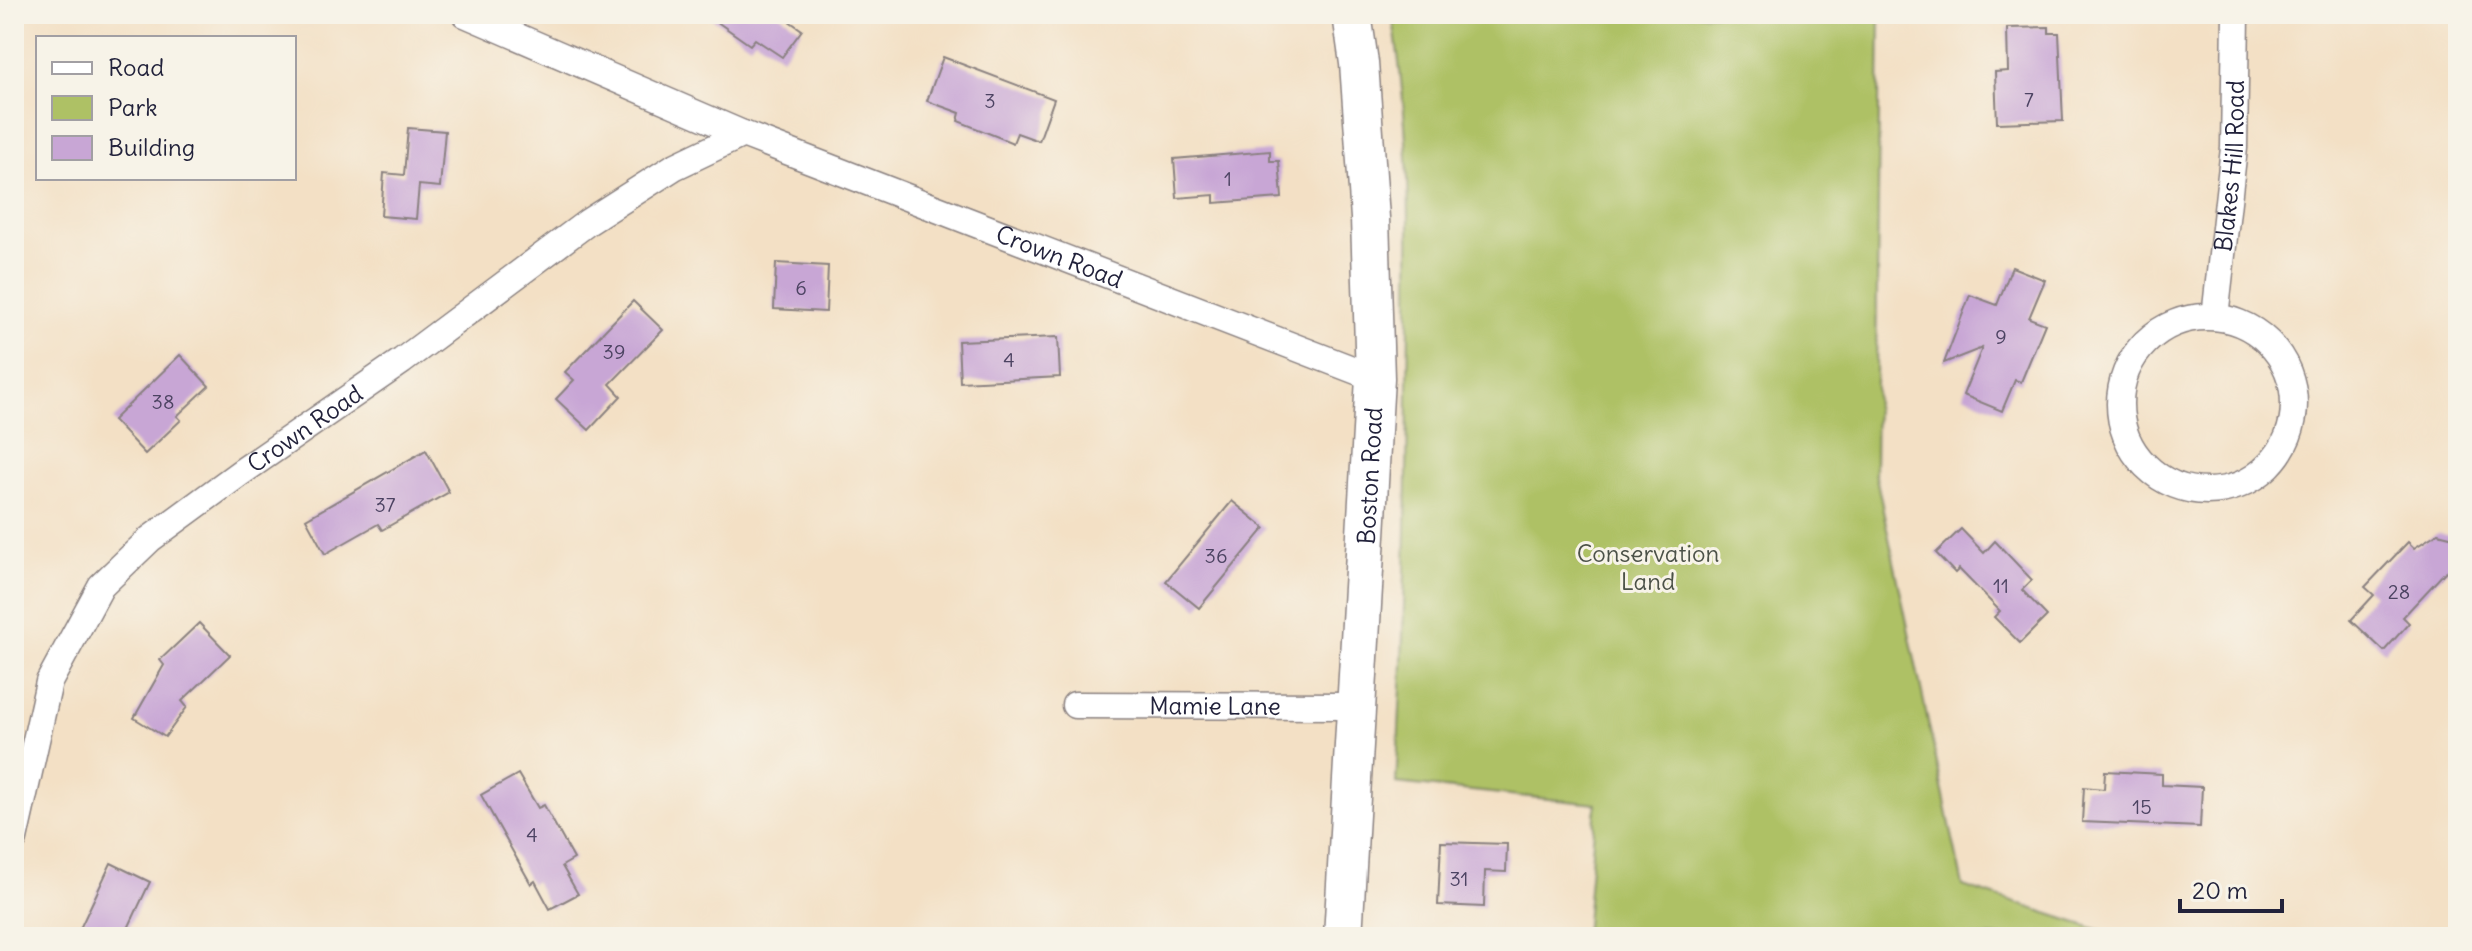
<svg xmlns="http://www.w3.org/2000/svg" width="2472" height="951" viewBox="0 0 2472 951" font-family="Delius,sans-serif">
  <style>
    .green { fill: #aec165; stroke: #687250; stroke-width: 2 }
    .building { fill: #c8a6d5 }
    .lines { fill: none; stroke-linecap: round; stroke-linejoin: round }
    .minor-casing { stroke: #8a8180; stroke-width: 29 }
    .secondary-casing { stroke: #8a8180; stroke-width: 41 }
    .minor { stroke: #fff; stroke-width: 26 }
    .secondary { stroke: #fff; stroke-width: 38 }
    .labels { text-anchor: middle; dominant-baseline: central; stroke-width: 6; stroke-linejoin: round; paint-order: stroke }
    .number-label { font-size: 20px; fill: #4c4362 }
    .street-label { font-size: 24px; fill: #22223b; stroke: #f7f3e8 }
    .park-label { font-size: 24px; fill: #4c5248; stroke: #f7f3e8 }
  </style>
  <rect width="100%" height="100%" fill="#f7f3e8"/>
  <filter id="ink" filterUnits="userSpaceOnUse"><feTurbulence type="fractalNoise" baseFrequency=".0125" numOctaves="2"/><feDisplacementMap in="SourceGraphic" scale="16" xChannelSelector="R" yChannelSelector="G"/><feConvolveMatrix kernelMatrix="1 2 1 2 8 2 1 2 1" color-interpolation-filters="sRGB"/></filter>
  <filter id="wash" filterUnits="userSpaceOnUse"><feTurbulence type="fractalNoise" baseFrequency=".006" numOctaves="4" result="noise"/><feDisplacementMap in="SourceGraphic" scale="32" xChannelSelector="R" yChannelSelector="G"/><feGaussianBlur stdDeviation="1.8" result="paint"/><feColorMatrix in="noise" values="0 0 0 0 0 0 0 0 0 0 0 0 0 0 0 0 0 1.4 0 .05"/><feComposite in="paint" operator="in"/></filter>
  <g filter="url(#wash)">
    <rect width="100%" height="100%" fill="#f3e0c5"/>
    <path class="green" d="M1392,14h488l-5,458 88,414 158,51h-536l11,-133 -200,-21c8,-131 11,-262 12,-394 2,-126 5,-251 -16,-375z"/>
    <g id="blocks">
      <g class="building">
        <path d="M706,14h73l23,16 -20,27 -27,-18 -5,6z"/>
        <path d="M2049,27v6h10l4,88 -66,2 -2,-51 13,-1 -1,-43z"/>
        <path d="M943,57l111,42 -15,42 -22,-8 -4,10 -55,-22 2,-8 -33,-12z"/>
        <path d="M408,128l37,3 -5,56 -21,-2 -3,34 -35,-3 3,-43 20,2z"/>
        <path d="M1270,151v10h9l3,37 -68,5v-8l-37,3 -3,-39z"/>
        <path d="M776,263l52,3 -2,46 -52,-3z"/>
        <path d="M2012,267l33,13 -16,38 16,6 -24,58 -6,-2 -13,31 -39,-16 19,-47 -38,15 26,-68 27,10z"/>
        <path d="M633,301l30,29 -53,54 11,12 -32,34 -33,-31 18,-19 -9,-8z"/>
        <path d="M1058,337l2,40 -100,5 -2,-41z"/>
        <path d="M180,355l29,31 -32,30 4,4 -36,34 -32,-34z"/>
        <path d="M426,450l23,42 -67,38 -4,-6 -53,30 -19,-35z"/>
        <path d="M1232,501l33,27 -66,80 -33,-27z"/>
        <path d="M1961,529l23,24 11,-12 37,39 -10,10 25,26 -27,27 -26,-26 6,-6 -41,-42 -4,4 -19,-20z"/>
        <path d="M2438,533l12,3 8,5v22l-13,9 -42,45 6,6 -25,28 -33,-31 23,-25 -9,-8 43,-45 6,6z"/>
        <path d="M199,623l31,32 -48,46 5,6 -22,30 -31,-19 30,-53 -4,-5z"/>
        <path d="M2105,771l57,3v11l40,2 -2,40 -118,-5 2,-35 20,2z"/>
        <path d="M518,774l20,34 6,-3 30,54 -12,7 16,28 -28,15 -15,-28 -4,3 -50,-89z"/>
        <path d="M1441,842l66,2 -1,28 -21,-1 -1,36 -46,-2z"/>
        <path d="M111,863l39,19 -26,55h-48z"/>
      </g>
    </g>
  </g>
  <g filter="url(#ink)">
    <use href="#blocks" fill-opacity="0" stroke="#8a8180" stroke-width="2"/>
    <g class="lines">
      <defs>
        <g id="minor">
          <path id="s1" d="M465,14l278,120 632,244"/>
          <circle cx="2207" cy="404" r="87"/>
          <path id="s2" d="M2215,317l19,-169 2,-134"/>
          <path id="s3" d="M1075,705l282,1"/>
          <path id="s4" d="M14,839l35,-157 52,-96 49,-47 90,-66 162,-112 186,-139 86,-55 69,-33"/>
        </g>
        <g id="secondary">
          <path id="s5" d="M1343,937l32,-559 -5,-160 -11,-155 -7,-49"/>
        </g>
      </defs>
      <use href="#minor" class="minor-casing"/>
      <use href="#secondary" class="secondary-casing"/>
      <use href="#minor" class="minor"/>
      <use href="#secondary" class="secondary"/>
    </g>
  </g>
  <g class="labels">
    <g class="number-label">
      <text x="2029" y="99">7</text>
      <text x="990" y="100">3</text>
      <text x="1228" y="178">1</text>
      <text x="801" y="287">6</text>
      <text x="2001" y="336">9</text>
      <text x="614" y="351">39</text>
      <text x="1009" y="359">4</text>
      <text x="163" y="401">38</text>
      <text x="385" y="504">37</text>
      <text x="1216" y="555">36</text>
      <text x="2001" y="585">11</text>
      <text x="2399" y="591">28</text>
      <text x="2142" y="806">15</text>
      <text x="532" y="834">4</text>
      <text x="1459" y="878">31</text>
    </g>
    <g class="street-label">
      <text stroke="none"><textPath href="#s2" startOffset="152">Blakes Hill Road</textPath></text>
      <text stroke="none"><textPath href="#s1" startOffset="642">Crown Road</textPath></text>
      <text stroke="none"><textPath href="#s4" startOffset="528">Crown Road</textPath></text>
      <text stroke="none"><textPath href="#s5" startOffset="462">Boston Road</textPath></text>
      <text stroke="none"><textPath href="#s3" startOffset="140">Mamie Lane</textPath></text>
    </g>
    <g class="park-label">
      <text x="1648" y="553">Conservation<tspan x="1648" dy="28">Land</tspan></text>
    </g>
  </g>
  <rect width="2472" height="951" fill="none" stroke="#f7f3e8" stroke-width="48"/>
  <rect x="36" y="36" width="260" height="144" fill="#f7f3e8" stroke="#a29fa3" stroke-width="2"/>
  <rect x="52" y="62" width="40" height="12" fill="#ffffff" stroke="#a29fa3" stroke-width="2"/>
  <text x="108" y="76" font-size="24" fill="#22223b">Road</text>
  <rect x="52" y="96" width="40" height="24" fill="#aec165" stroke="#a29fa3" stroke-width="2"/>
  <text x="108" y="116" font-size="24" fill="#22223b">Park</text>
  <rect x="52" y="136" width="40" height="24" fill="#c8a6d5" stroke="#a29fa3" stroke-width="2"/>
  <text x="108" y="156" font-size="24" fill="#22223b">Building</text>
  <path d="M2180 899v12h102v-12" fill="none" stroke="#22223b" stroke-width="4"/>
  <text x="2192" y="899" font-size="24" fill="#22223b" stroke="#f7f3e8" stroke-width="6" paint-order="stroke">20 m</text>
</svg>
